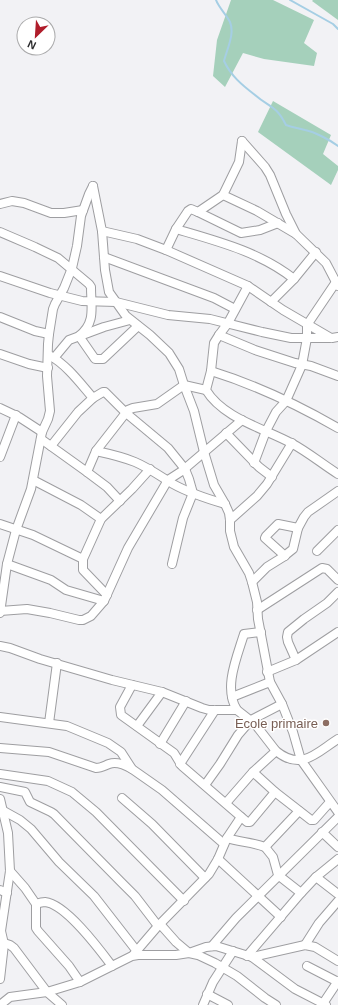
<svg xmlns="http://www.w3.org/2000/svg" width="338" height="1005" viewBox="0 0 338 1005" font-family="Arial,sans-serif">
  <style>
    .forest { fill: #a5d0bb }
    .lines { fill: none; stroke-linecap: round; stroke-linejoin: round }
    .stream { stroke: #a5cee4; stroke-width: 2 }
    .street-casing { stroke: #9e9ea1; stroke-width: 10 }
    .street { stroke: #fff; stroke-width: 8 }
    .education-dot { fill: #8d6e63; stroke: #fff; stroke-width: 1.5 }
    .labels { text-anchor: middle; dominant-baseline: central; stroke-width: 3; stroke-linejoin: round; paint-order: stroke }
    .education-label { font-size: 13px; fill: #785e54; stroke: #fff; text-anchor: end }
  </style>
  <rect width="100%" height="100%" fill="#f2f2f5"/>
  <g class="forest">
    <path d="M231,0h42l41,20 -10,23 13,10 -3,13 -50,-7 -21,-6 -18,34 -12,-11 4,-36z"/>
    <path d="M313,0h25v20l-26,-19z"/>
    <path d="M273,101l58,34 -8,19 15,12v4l-7,15 -73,-53z"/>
  </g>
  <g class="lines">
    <g class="stream">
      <path d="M216,0c3,8 10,14 14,22 5,12 -3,27 -6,39 7,15 18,24 31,34 15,13 21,10 31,30 8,3 12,3 19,5 10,2 25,10 33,16"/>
      <path d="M290,0l43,24 5,5"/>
    </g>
    <defs>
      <g id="street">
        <path d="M242,141l23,26 5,8 16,39 10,20 30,29 12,23"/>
        <path d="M93,186l9,45 3,39 4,22 17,24 24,19 19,18 10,16 5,16 10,26 10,41 10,33 11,19 4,9 1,7v11l4,16 15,26 3,9 5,20 1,17 12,63 12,22 11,28 8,28 37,52"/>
        <path d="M223,195l34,16 39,23"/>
        <path d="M0,204l12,-3 12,2 27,10h13l19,-3"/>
        <path d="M198,212l43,21 19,-3 18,-7"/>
        <path d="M176,229c41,12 84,23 118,50"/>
        <path d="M102,231l35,8 29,11 10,-21 12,-18 3,-2 7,3 25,-17 16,-33 3,-21"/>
        <path d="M0,232l35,15 23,11 31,26 2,3c0,20 5,36 -12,49l16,23h8l35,-33"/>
        <path d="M166,250l82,36 35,24 48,28"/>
        <path d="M104,257l110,41 21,11"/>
        <path d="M0,276l50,17 32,8 34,1 52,13 42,4 52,13 29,6h41l6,-1"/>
        <path d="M248,286l-20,37 -9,12 -5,8 -3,28 -5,19c17,28 57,38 85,53 17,9 31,21 47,31"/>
        <path d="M271,302l23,-23 22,-27"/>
        <path d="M0,317l35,14 14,3"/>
        <path d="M219,335l36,15 40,13 16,3 27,10"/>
        <path d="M0,354l29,10 19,4"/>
        <path d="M49,355c18,10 31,28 44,43l10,-6h2l21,21 42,35 17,21 4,10 4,14 -10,25 -11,46"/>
        <path d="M54,358l15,-18 35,-13 26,-7"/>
        <path d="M211,371c45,14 87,34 127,57"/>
        <path d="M0,408l19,9 23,15"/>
        <path d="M226,433l33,34 13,10"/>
        <path d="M41,439l46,33 9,-21c14,3 27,6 39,11 14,6 25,14 38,22 16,9 35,15 52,20"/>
        <path d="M51,446l27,-34 15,-14"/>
        <path d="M96,451l32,-41 5,-2 24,-4 27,-19 22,5"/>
        <path d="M0,457l16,-42"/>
        <path d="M254,463l12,-32 10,-19 10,-11 16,-36 5,-27v-13l29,-43"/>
        <path d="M87,472l20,15 13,14"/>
        <path d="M33,480l48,25 20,14"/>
        <path d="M230,520l27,-24 10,-12 25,-41"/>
        <path d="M0,524l33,11 50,24v11l24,25"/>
        <path d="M317,551l21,-21"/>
        <path d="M285,556l-20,-18 1,-2 12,-12 20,4"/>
        <path d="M83,559l18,-40 31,-30 18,-20"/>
        <path d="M7,564l44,16 15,10 38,11"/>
        <path d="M252,582l15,-15 16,-10 10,-8 5,-21 6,-11 4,-5 30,-21"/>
        <path d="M257,610l65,-42 5,1 11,11"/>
        <path d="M0,611l27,-2 23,4 29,7h4l8,-4 13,-15 24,-53 40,-68 14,-9 60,-51"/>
        <path d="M0,613l7,-49 9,-34 15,-41 11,-57 6,-13 2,-8 -3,-35 1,-32 1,-10 4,-25 2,-5 9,-16 8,-20 5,-22 4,-30 8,-22 4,-8"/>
        <path d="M0,646l10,2 30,11 72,21 50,12 40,16 7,2h28l18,14 21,27c26,21 41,1 62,-12"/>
        <path d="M296,660l-8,-18 -1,-5 1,-5 16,-13 23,-16 11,-11"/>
        <path d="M267,672l29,-12 42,-28"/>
        <path d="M132,685l-12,22 1,8 53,38 8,13 65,56h3l25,-30"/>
        <path d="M232,697l38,-15"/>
        <path d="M237,710c-14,-22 0,-53 7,-76l17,-2"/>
        <path d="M0,717l67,9 41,17 13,9 11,17 30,21 62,54"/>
        <path d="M49,723l8,-60"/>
        <path d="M137,726l25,-34"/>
        <path d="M160,744l26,-43"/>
        <path d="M0,748l49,4 47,16c5,0 8,-2 13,-4 8,-3 16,1 23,5"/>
        <path d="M180,764l35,-54"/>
        <path d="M253,772l22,20 36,28h3l16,-18"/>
        <path d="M0,774l48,7 24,11 24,20 88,89"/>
        <path d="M205,785l15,-21 18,-29 13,-15 31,-16"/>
        <path d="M0,787l25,5 5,10 21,10 3,2 67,68 14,14 23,30"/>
        <path d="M122,798l30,26 53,54"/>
        <path d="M0,799l8,34 2,38 -9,60 3,13 -4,35"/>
        <path d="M226,803l27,-31 23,-21"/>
        <path d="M2,810l18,10 11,9 28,33 35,34 42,54"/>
        <path d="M322,832l16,15"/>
        <path d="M227,838c12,4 25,4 38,9l34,-36"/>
        <path d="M265,847l8,10 5,18 23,18"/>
        <path d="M218,859l63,58"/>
        <path d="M10,871l15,17 11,16v24l2,3 31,35 11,16"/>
        <path d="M316,877l22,17"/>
        <path d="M0,890l7,3"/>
        <path d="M36,904c3,-1 6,-2 9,-2 21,2 55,48 67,64"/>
        <path d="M160,924l16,18 13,11 9,2 17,8 22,13 28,22 11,7"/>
        <path d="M1,942l9,3 4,3 33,44 15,13"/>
        <path d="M305,945l14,-22 19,-22"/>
        <path d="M212,946l24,-28 102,-101"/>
        <path d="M134,954l24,-28 51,-52 9,-15 9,-21 14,-21"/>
        <path d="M247,956l54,-63 15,-16 22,-18"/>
        <path d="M252,957l43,32 31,16"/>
        <path d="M307,966l31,16"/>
        <path d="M207,994l21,11"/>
        <path d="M0,1005l10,-8 37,-5 33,-10 52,-26 6,-1h38l13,-2 17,-6 10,-1 36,11 53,-12 10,2 23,14"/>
        <path d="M203,1005l10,-23 20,-31"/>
        <path d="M322,1005l16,-24"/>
      </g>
    </defs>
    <use href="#street" class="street-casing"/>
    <use href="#street" class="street"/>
  </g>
  <circle class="education-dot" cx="326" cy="723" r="4"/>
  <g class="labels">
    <g class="education-label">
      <text x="318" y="723">Ecole primaire</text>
    </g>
  </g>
  <g transform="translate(36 36) rotate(205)"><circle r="19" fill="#ffffff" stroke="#aaaaab"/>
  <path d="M0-3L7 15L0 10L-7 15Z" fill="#b01d2b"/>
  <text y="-6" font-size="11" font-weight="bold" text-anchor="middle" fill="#2b2b2d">N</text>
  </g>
</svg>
